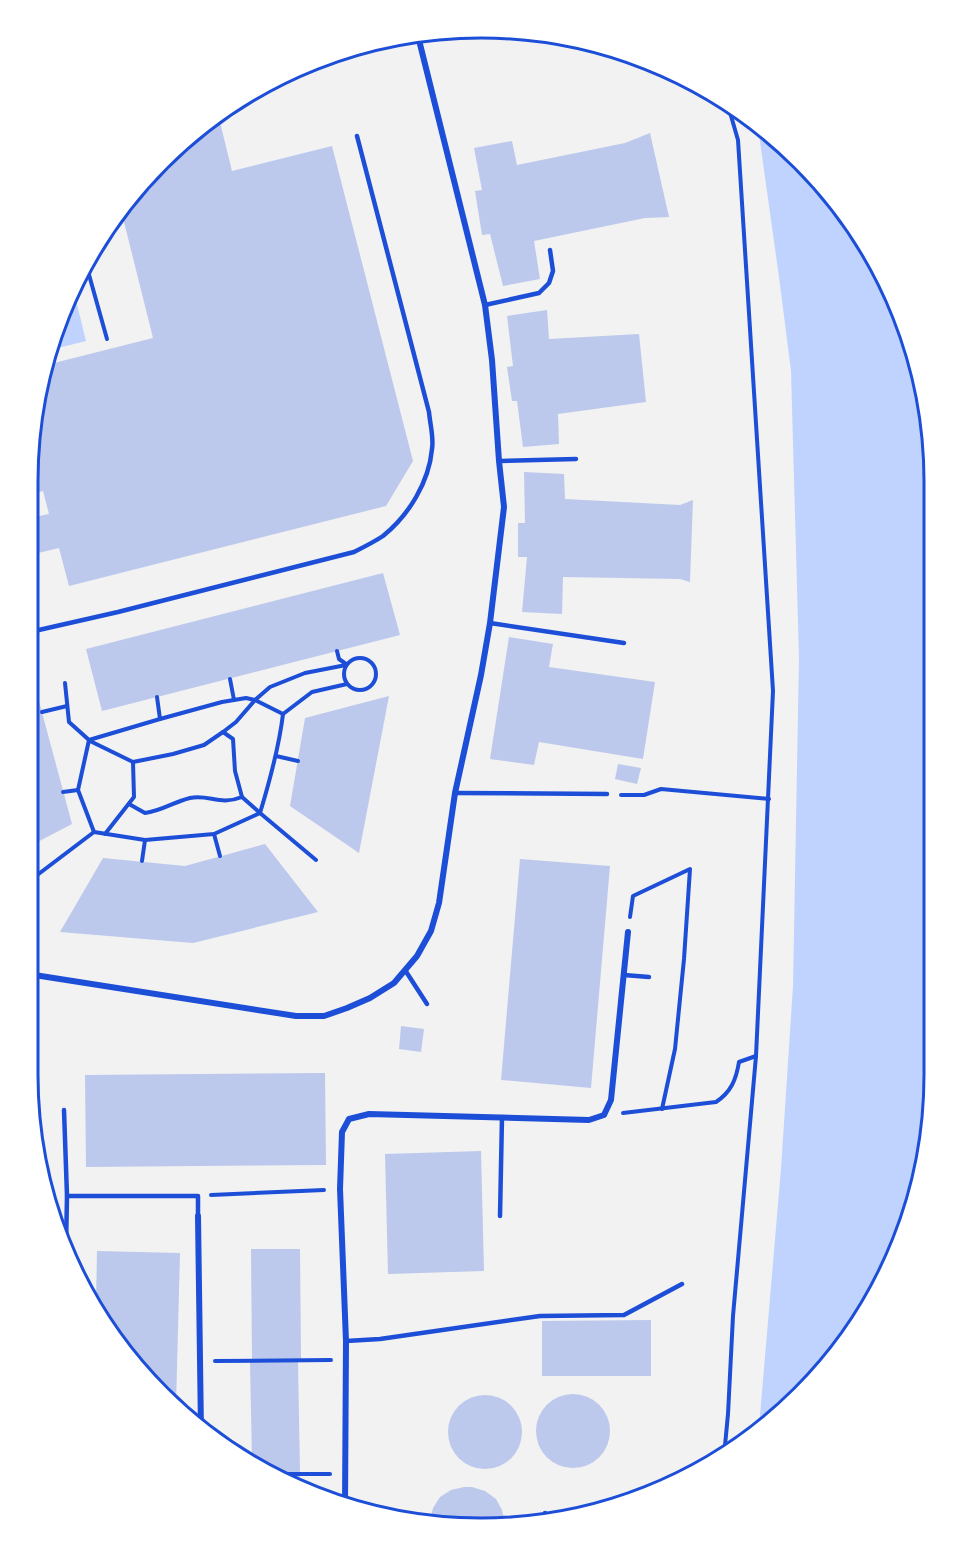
<svg xmlns="http://www.w3.org/2000/svg" width="962" height="1555" viewBox="0 0 962 1555" font-family="'IBM Plex Serif',serif">
  <style>
    .water { fill: #bfd3fe }
    .building { fill: #bdc9ec }
    .lines { fill: none; stroke-linecap: round; stroke-linejoin: round }
    .path { stroke: #1d4ed8; stroke-width: 4 }
    .service { stroke: #1d4ed8; stroke-width: 4.5 }
    .minor { stroke: #1d4ed8; stroke-width: 6 }
    .rim { fill: none; stroke: #1d4ed8; stroke-width: 3 }
  </style>
  <rect width="100%" height="100%" fill="#f2f2f2"/>
  <g class="water">
    <path d="M757,120l66,62 51,72 37,81 23,116 -3,682 -30,114 -60,103 -82,77 22,-258 12,-183 6,-328 -8,-287 -12,-94z"/>
    <path d="M73,288l13,53 -36,9 11,-42z"/>
  </g>
  <g class="building">
    <path d="M294,70l-5,7 -19,5v-1z"/>
    <path d="M218,114l14,57 100,-25 81,315 -27,45 -317,80 -10,-38 -29,7v-37l19,-4 -6,-23 -13,3 1,-72 15,-57 107,-27 -33,-132 3,-3 3,-1 -1,-2 56,-60z"/>
    <path d="M650,133l19,84 -24,1 -111,23 6,38 -37,7 -13,-52 -8,1 -7,-44 7,-1 -8,-42 38,-7 5,24 108,-22z"/>
    <path d="M547,310l2,29 90,-5 7,68 -88,12 1,30 -36,3 -6,-46h-5l-5,-34 6,-1 -6,-50z"/>
    <path d="M524,472l40,2 1,25 115,6 13,-5 -3,82 -10,-3 -117,-2 -1,37 -40,-2 5,-55h-9v-34h7z"/>
    <path d="M383,573l17,62 -298,76 -16,-62z"/>
    <path d="M509,637l44,7 -4,23 106,15 -12,77 -104,-17 -5,23 -44,-6z"/>
    <path d="M29,664l43,160 -44,23z"/>
    <path d="M389,696l-30,157 -69,-47 15,-88z"/>
    <path d="M618,764l23,4 -4,16 -22,-5z"/>
    <path d="M265,844l53,68 -125,31 -133,-11 43,-74 82,8z"/>
    <path d="M520,859l90,7 -19,222 -90,-8z"/>
    <path d="M401,1026l23,3 -3,23 -22,-3z"/>
    <path d="M325,1073l1,92 -240,2 -1,-92z"/>
    <path d="M481,1151l3,120 -96,3 -3,-120z"/>
    <path d="M251,1249h49l1,110 -49,1z"/>
    <path d="M97,1251l83,2 -4,153 -55,-56 -25,-47z"/>
    <path d="M651,1320v56h-109v-55z"/>
    <path d="M250,1362h48l2,110h-24l-24,-12z"/>
    <circle cx="573" cy="1431" r="37"/>
    <circle cx="485" cy="1432" r="37"/>
    <path d="M300,1476v9l-16,-8z"/>
    <path d="M464,1487h8l13,4 11,8 6,11 3,14 -24,4 -51,-8 3,-12 7,-11 11,-7z"/>
  </g>
  <g class="lines">
    <g class="path">
      <path d="M86,264l21,75"/>
      <path d="M337,651l2,8 7,5"/>
      <circle cx="360" cy="674" r="16"/>
      <path d="M230,679l4,21"/>
      <path d="M65,683l4,39 20,18 -11,50 16,42"/>
      <path d="M157,697l3,22"/>
      <path d="M42,712l25,-6"/>
      <path d="M223,732l10,7 2,32 7,26 18,16c10,-33 19,-65 23,-99"/>
      <path d="M89,740l71,-21 62,-17 24,-4 9,2 28,14 29,-22 35,-8"/>
      <path d="M90,741l43,21 1,35 -29,37"/>
      <path d="M276,756l22,5"/>
      <path d="M133,762l40,-8 31,-9 19,-13 13,-10 19,-22 15,-13 35,-14 41,-8"/>
      <path d="M63,792l15,-2"/>
      <path d="M621,795h23l17,-6 108,10"/>
      <path d="M129,804l16,9c17,-2 28,-11 45,-15 19,-4 30,8 52,-1"/>
      <path d="M214,834l6,22"/>
      <path d="M142,861l3,-21"/>
      <path d="M28,882l66,-50 51,8 69,-6 46,-21 56,47"/>
      <path d="M630,917l3,-21 57,-27 -6,90 -9,90 -13,60"/>
      <path d="M623,1113l93,-11c15,-10 20,-22 23,-40l17,-6"/>
      <path d="M211,1195l113,-5"/>
      <path d="M215,1361l116,-1"/>
      <path d="M724,1456l4,-42 5,-98 23,-260 17,-365 -35,-551 -11,-38"/>
      <path d="M280,1474h50"/>
    </g>
    <g class="service">
      <path d="M485,305l54,-12 10,-10 4,-12 -3,-21"/>
      <path d="M499,461l77,-2"/>
      <path d="M490,623l134,20"/>
      <path d="M30,632l88,-20 236,-60c10,-5 20,-10 29,-16 26,-21 46,-54 49,-87 2,-11 -2,-25 -3,-37l-72,-276"/>
      <path d="M455,793l152,1"/>
      <path d="M405,970l22,34"/>
      <path d="M624,975l25,2"/>
      <path d="M64,1110l3,86 -1,51"/>
      <path d="M67,1196h131v20"/>
      <path d="M500,1216l2,-99"/>
      <path d="M346,1341l34,-2 160,-23 84,-1 58,-31"/>
      <path d="M545,1517v-4"/>
    </g>
    <g class="minor">
      <path d="M28,974l268,42h28l23,-8 23,-10 24,-15 23,-27 14,-25 8,-28 16,-110 26,-118 9,-52 14,-116 -5,-46 -7,-101 -7,-55 -68,-273"/>
      <path d="M198,1216l3,215"/>
      <path d="M345,1506l1,-165 -6,-152 2,-57 7,-13 20,-5 220,6 15,-5 7,-15 17,-168"/>
    </g>
  </g>
  <path d="M0 0H962V1555H0ZM481 38H481A443 443 0 0 1 924 481V1075A443 443 0 0 1 481 1518H481A443 443 0 0 1 38 1075V481A443 443 0 0 1 481 38Z" fill="#fff" fill-rule="evenodd"/>
  <path class="rim" d="M481 38H481A443 443 0 0 1 924 481V1075A443 443 0 0 1 481 1518H481A443 443 0 0 1 38 1075V481A443 443 0 0 1 481 38Z"/>
</svg>
